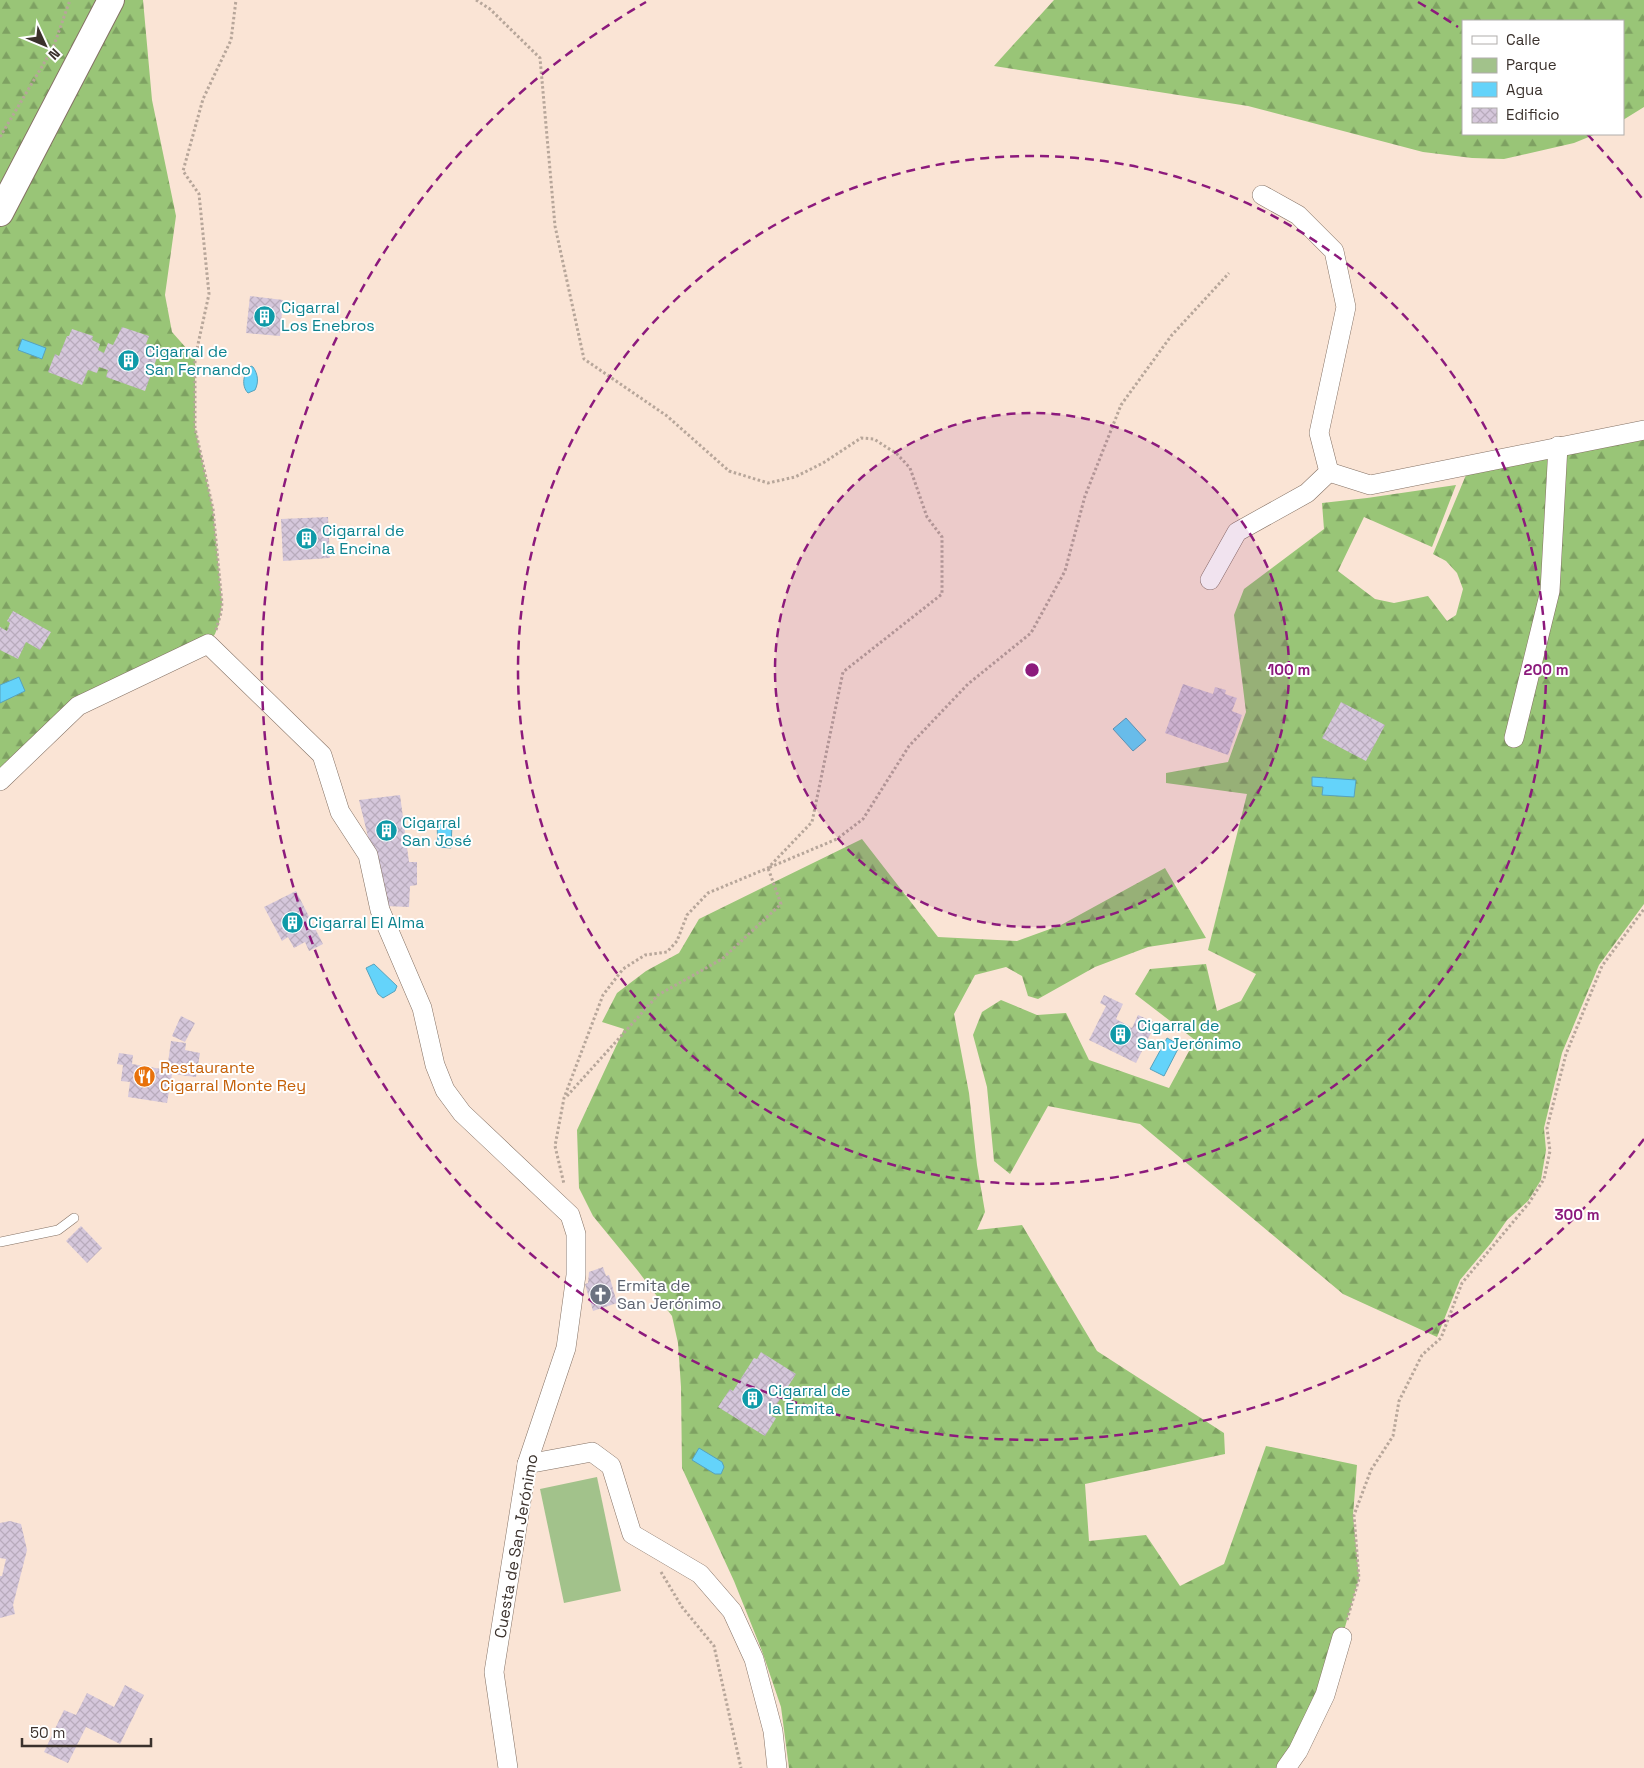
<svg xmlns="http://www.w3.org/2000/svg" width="1644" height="1768" viewBox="0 0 1644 1768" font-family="'Space Grotesk',sans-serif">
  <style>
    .forest { fill: url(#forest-firs) }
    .park { fill: #a2c28b }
    .water { fill: #64d3fa; stroke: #57a2bc }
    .building { fill: url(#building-cross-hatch) }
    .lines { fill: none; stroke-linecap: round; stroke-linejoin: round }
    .lane-casing { stroke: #847164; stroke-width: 10 }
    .street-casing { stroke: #847164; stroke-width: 20 }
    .secondary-casing { stroke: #847164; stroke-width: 28 }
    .path { stroke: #b7a69a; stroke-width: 3; stroke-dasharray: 2.5 2.5; stroke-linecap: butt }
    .lane { stroke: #fff; stroke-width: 9 }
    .street { stroke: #fff; stroke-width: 19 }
    .secondary { stroke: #fff; stroke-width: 26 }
    .ring { fill: none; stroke: #8c1a7c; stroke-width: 2.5; stroke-dasharray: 9 6 }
    .labels { text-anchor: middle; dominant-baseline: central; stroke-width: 4; stroke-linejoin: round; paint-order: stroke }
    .culture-label { font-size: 16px; fill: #0d838f; stroke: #fff; text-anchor: start }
    .food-label { font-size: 16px; fill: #c56008; stroke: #fff; text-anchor: start }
    .worship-label { font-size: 16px; fill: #5b616d; stroke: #fff; text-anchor: start }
    .street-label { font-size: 16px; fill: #3a312c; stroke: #fff }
    .centre { fill: #8c1a7c; stroke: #fff; stroke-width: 2.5 }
    .ring-label { font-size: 15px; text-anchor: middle; font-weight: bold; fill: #8c1a7c; stroke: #fff; stroke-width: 4; stroke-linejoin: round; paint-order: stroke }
  </style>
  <defs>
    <pattern id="forest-firs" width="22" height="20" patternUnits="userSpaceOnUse" patternTransform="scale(1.25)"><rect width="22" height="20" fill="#99c577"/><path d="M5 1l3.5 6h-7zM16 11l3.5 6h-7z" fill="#7ea162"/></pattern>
    <pattern id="building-cross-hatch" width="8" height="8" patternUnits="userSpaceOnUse" patternTransform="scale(1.25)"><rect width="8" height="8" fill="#d5c7db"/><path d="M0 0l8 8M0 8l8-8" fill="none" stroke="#b8abbc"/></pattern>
  </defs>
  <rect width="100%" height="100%" fill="#fae4d5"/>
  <g class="forest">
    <path d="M0,0h143l9,100 24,116 -11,79 7,37 23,26v70l18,81 9,94 -3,20 -4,11 -7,10 -130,62 -78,75z"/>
    <path d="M1054,0h590v107l-21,13v-99h-160v113h133l-22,9 -70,16 -32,-1 -49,-6 -175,-46 -254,-40z"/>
    <path d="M1644,437v467l-45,61 -37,88 -18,75 2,22 -5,30 -13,21 -21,19 -16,23 -31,37 -23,57 -94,-43 -203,-170 -92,-18 -38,68 -16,-13 -7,-74 -14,-52 9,-23 19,-12 36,15 29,-2 23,47 80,28 26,-48 -60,-46 15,-25 56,-5 11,47 24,-10 15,-27 -48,-24 39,-156 -81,-11v-10l62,-11 18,-50 -12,-97 10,-26 80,-60 -2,-26 45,-5 89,-13 -24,62 -68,-30 -26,54 37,28 19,4 34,-7 19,25 9,-6 7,-26 -6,-16 -11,-12 -13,-7 33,-79z"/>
    <path d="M862,839l76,98 79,4 44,-16 104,-57 41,70 -58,9 -53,20 -57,32 -10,-3 -6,-20 -16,-9 -31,8 -21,39 15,79 8,72 8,47 -8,18 45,-5 75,126 127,82 1,21 -140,30 4,57 57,-6 34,51 44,-22 42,-118 91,19 -4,50 6,63 -20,70 -56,120h-494l-8,-61 -19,-56 -28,-70 -52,-113 -1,-81 -3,-44 -6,-27 -34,-45 -45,-55 -14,-28 -2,-58 47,-101 -22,-7 15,-29 29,-22 33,-18 20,-34z"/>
  </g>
  <path class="park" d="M597,1477l24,114 -57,12 -24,-114z"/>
  <g class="water">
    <path d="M22,339l24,9 -4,11 -24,-9z"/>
    <path d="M251,366l2,1c5,7 6,15 2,23l-7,3c-7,-7 -5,-20 3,-27z"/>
    <path d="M19,677l6,14 -25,12v-18z"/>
    <path d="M1126,718l20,22 -13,11 -20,-22z"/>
    <path d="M1312,777l44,3 -2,17 -32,-2 1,-8 -11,-1z"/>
    <path d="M437,824h15l-1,24 -13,-1z"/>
    <path d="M374,964l23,22 -2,5 -12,7 -5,-4 -12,-26z"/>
    <path d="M1167,1038l13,7 -16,31 -14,-7z"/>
    <path d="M699,1448l23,14 2,5 -3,7h-6l-23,-14z"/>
  </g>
  <g class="building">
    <path d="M250,296l33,4 -3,36 -34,-3z"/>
    <path d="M122,327l27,9 -3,8 14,5 -15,42 -39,-14 2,-7 -9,-3 -2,6 -9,-3 -6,15 -34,-13 7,-18 4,2 8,-20h2l3,-7 21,7 -1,4 8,4 -2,6 6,3 4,-10 5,2z"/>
    <path d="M328,517l2,41 -47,3 -2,-42z"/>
    <path d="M13,611l38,21 -11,18 -14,-8 -8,17 -18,-9v-23l7,4 3,-8 -3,-2z"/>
    <path d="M1183,684l30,10 2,-7 11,3 -1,4 12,4 -5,13 10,4 -14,40 -63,-22z"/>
    <path d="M1341,702l44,23 -19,36 -44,-23z"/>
    <path d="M400,795l9,67h8v23l-7,1 -1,21 -24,-1 -26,-106z"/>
    <path d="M296,891l27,53 -14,7 -4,-9 -11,6 -6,-11 -6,4 -18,-34z"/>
    <path d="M1104,995l19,9 -7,15 16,9 6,-13 18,8 -20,40 -47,-23 17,-34 -6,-3z"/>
    <path d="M181,1016l14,7 -10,19 -13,-6z"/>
    <path d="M171,1041l15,2 -1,7 15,3 -4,24 -24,-3 -5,29 -39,-6 2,-15 -9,-1 2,-16 -6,-1 2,-11 14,2 -1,9 35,6z"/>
    <path d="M81,1226l21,22 -15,15 -21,-22z"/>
    <path d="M603,1267l3,9 3,-1 8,28 -24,8 -8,-27 3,-1 1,-11z"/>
    <path d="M761,1352l35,22 -26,41 6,3 -11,18 -47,-29 12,-18 3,2 21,-33 3,1z"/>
    <path d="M10,1521l11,3 6,26 -14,55 2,9 -15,4v-42h2l4,-17 -6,-1v-35z"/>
    <path d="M125,1685l19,10 -24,49 -34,-17 -18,36 -24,-11 20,-42 12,5 11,-22 27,14z"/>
  </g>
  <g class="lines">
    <defs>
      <path id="lane" d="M0,1242l58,-12 16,-12"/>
      <g id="street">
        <path d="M1262,195l36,20 36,36 12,56 -27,126 10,39"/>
        <path d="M1329,472l41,13 274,-55"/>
        <path d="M1210,580l27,-48 70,-39 22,-21"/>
        <path d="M1514,738l36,-147 8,-145"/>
        <path d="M0,781l78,-75 130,-62 114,111 18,57 28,43 12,55 42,98 13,57 10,25 17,23 108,102 6,19v41l-10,73 -39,116 -33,208 14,96"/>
        <path d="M527,1464l65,-12 19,14 21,68 68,40 32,37 22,48 19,72 4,37"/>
        <path d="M1286,1768l12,-17 27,-56 17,-58"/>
      </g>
      <path id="secondary" d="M0,213l111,-213"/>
    </defs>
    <use href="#lane" class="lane-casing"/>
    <use href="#street" class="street-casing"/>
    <use href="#secondary" class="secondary-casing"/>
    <g class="path">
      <path d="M476,0l14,9 50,49 15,168 29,133 83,57 62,55 39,12 27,-6 28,-14 38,-25 13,1 23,15 13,14 17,49 15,20v57l-99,78 -31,150 -44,46 -60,25 -21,22 -10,26 -10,11 -22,3 -22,14 -20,26 -39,103 -9,48 9,38"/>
      <path d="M0,137l53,-89 17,-48"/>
      <path d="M216,630l5,-17 1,-10 -9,-94 -18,-81v-70l14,-64 -10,-100 -16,-23 20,-72 28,-59 5,-40"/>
      <path d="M567,1096l91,-101 64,-36 59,-55 -13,-36 69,-29 26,-20 46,-73 59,-62 63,-51 34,-62 20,-75 36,-91 50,-69 58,-63"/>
      <path d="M661,1572l21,35 32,39 27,122"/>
      <path d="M1347,1620l12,-41 -5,-64 17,-45 22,-34 6,-35 23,-46 19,-17 21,-55 67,-80 15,-24 6,-28 -3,-23 19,-74 36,-88 42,-57"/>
    </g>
    <use href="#lane" class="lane"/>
    <use href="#street" class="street"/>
    <use href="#secondary" class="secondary"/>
  </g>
  <circle cx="1032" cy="670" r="257" fill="#8c1a7c" fill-opacity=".12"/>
  <g class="ring">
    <circle cx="1032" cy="670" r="257"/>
    <circle cx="1032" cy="670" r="514"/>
    <path d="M1644 1139A771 771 0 1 1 646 2M1418 2A771 771 0 0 1 1458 27M1587 134A771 771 0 0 1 1644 201"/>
  </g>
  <defs>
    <symbol id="building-disc" viewBox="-11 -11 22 22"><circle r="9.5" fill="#0f9aa8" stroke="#fff"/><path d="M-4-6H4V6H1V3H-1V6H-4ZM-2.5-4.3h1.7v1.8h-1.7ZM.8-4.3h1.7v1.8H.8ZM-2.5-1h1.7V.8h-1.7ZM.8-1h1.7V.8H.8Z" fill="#fff"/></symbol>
    <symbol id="restaurant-disc" viewBox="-11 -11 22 22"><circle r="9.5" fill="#e8710a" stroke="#fff"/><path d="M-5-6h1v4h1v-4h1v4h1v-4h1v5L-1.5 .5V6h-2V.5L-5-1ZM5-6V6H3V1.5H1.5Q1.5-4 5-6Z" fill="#fff"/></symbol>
    <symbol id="church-disc" viewBox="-11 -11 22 22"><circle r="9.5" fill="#6b7280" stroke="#fff"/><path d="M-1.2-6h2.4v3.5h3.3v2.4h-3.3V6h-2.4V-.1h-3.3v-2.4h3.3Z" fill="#fff"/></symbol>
  </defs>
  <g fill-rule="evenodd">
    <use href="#building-disc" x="252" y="304" width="25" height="25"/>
    <use href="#building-disc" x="116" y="348" width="25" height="25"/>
    <use href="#building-disc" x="294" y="526" width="25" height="25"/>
    <use href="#building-disc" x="374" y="818" width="25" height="25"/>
    <use href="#building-disc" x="280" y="910" width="25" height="25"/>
    <use href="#building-disc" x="1108" y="1022" width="25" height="25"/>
    <use href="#restaurant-disc" x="132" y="1064" width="25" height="25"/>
    <use href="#church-disc" x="588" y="1282" width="25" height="25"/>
    <use href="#building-disc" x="740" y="1386" width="25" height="25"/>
  </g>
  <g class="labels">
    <g class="culture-label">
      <text x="281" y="307">Cigarral<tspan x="281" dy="18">Los Enebros</tspan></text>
      <text x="145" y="351">Cigarral de<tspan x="145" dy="18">San Fernando</tspan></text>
      <text x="322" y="530">Cigarral de<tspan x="322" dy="18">la Encina</tspan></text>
      <text x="402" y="822">Cigarral<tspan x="402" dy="18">San José</tspan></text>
      <text x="308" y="922">Cigarral El Alma</text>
      <text x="1137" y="1025">Cigarral de<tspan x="1137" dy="18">San Jerónimo</tspan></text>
      <text x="768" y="1390">Cigarral de<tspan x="768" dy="18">la Ermita</tspan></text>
    </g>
    <g class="food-label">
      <text x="160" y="1067">Restaurante<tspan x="160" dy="18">Cigarral Monte Rey</tspan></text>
    </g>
    <g class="worship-label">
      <text x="617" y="1285">Ermita de<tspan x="617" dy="18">San Jerónimo</tspan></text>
    </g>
    <g class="street-label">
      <text transform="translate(516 1546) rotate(-80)">Cuesta de San Jerónimo</text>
    </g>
  </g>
  <circle cx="1032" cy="670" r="8" class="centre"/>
  <g class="ring-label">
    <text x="1289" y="675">100 m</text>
    <text x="1546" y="675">200 m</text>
    <text x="1577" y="1220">300 m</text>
  </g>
  <rect x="1462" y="20" width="162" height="115" fill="#ffffff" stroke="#b0adab"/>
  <rect x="1472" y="36" width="25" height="8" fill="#ffffff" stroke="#b0adab"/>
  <text x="1506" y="45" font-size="15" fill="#3a312c">Calle</text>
  <rect x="1472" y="58" width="25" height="15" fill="#a2c28b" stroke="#b0adab"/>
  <text x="1506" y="70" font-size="15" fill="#3a312c">Parque</text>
  <rect x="1472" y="82" width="25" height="15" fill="#64d3fa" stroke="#b0adab"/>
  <text x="1506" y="95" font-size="15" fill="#3a312c">Agua</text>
  <rect x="1472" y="108" width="25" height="15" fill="url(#building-cross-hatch)" stroke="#b0adab"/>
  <text x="1506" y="120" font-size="15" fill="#3a312c">Edificio</text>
  <g transform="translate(45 45) rotate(134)" stroke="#ffffff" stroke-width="4" paint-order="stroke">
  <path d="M0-4L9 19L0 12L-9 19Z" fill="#3a312c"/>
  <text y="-8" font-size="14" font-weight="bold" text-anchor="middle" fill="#3a312c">N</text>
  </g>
  <path d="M22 1738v8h129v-8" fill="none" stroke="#3a312c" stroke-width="2.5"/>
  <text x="30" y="1738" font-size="15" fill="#3a312c" stroke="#ffffff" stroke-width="4" paint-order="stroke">50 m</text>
</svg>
